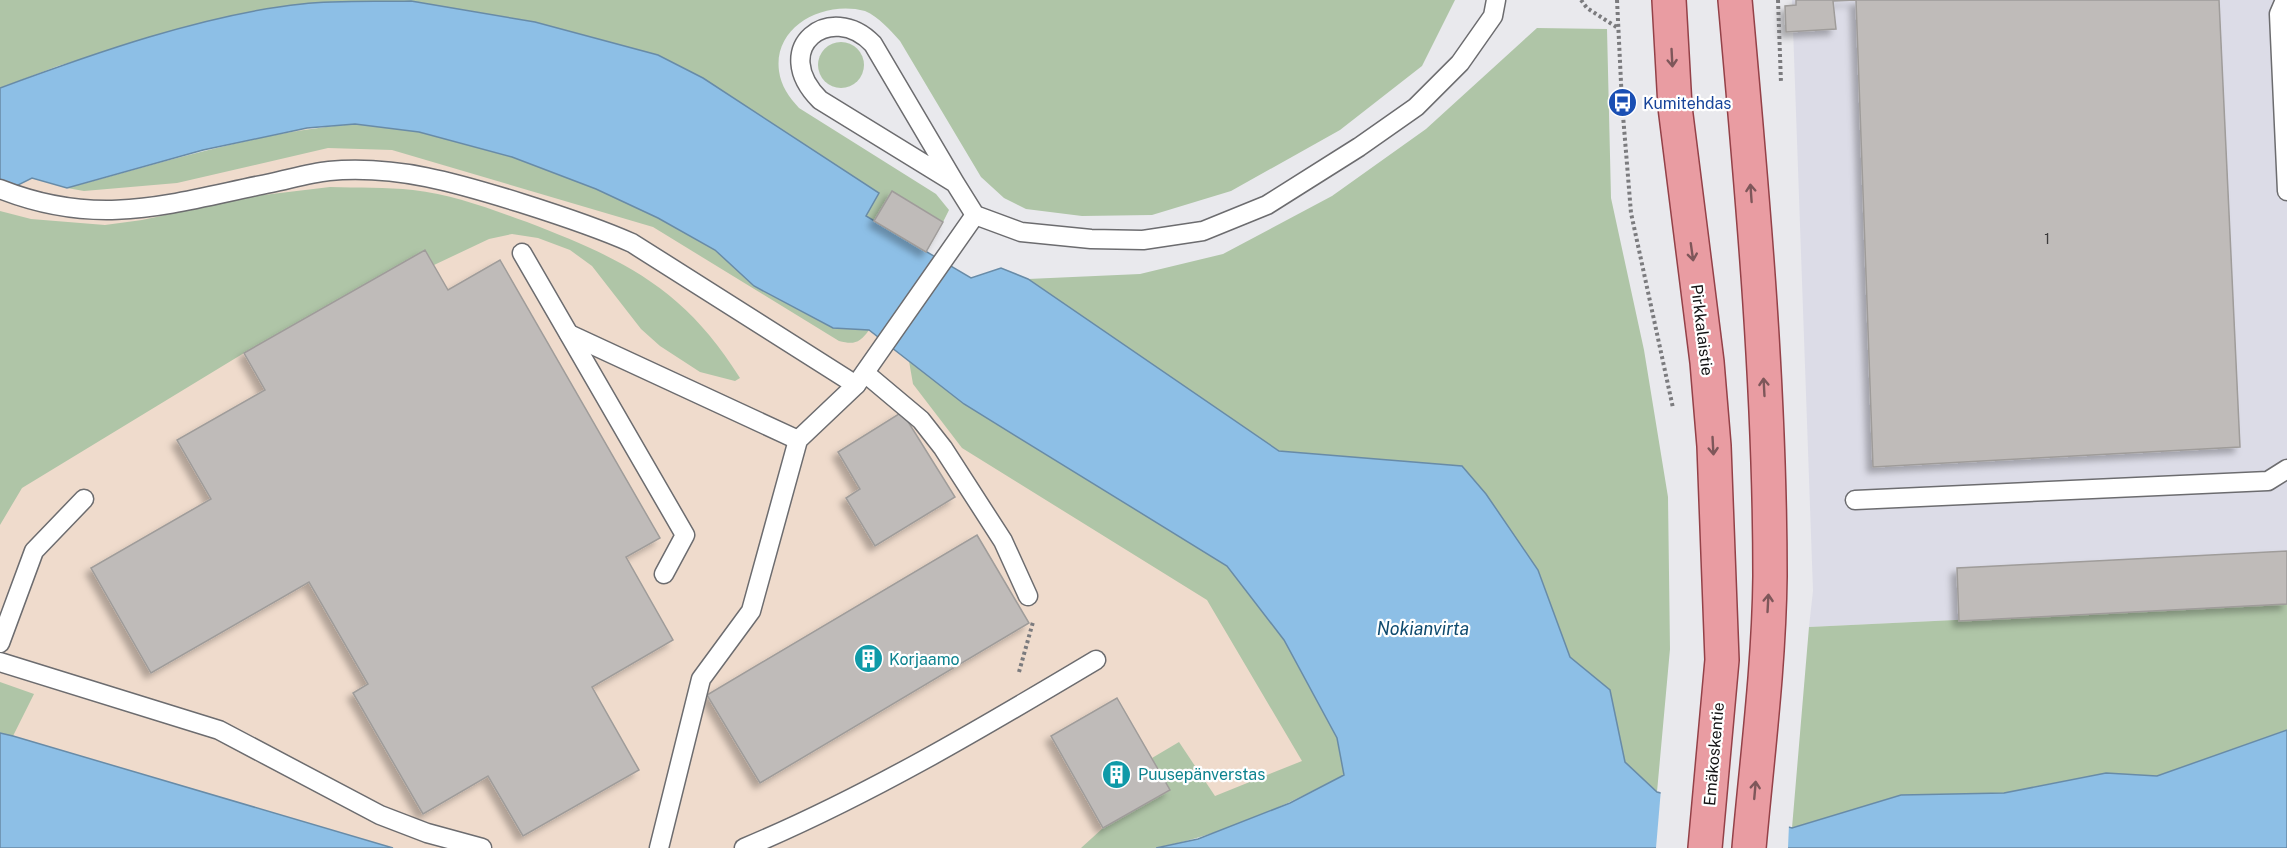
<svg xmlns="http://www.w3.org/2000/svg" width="2287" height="848" viewBox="0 0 2287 848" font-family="'Public Sans',sans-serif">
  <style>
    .commercial { fill: #efdbcc }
    .built { fill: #dcdce7 }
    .green { fill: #afc5a7 }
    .water { fill: #8dbfe6; stroke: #688ba7; stroke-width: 1.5 }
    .pier { fill: #e9e9ed }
    .building { fill: #bfbbb9; stroke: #9f9c9a; stroke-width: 1.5; filter: url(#shadow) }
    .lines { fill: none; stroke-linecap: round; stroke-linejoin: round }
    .service-casing { stroke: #6c6c6f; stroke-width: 21 }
    .primary-casing { stroke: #944148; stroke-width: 36 }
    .path { stroke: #7b7b7e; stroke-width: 4; stroke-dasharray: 3 3; stroke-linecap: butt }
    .service { stroke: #fff; stroke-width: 18 }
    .primary { stroke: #e99ca2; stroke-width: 33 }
    .oneway { stroke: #7e575a }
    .labels { text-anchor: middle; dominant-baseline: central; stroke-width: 4.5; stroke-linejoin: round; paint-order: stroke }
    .number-label { font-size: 14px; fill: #3d3c3c }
    .transit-label { font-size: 16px; fill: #164399; stroke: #fff; text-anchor: start }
    .street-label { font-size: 16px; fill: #121213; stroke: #fff }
    .culture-label { font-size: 16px; fill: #0d838f; stroke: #fff; text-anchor: start }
    .water-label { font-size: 18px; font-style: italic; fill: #0d496e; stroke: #fff }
  </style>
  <defs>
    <filter id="shadow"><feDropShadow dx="-5.5" dy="5.5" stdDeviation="3" flood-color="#0004"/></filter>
  </defs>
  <rect width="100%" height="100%" fill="#e9e9ed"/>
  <path class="commercial" d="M307,128l205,29 357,173 95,74 263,162 117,209 -188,73h-763l-393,-115v-539l32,-16 35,10z"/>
  <path class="built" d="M1792,0h495v604l-478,23 4,-36z"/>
  <g class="green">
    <path d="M0,0h1455l-33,66 -82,64 -109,61 -79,24 -70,1 -56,-7 -22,-11 -23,-21 -81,-136c-10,-11 -21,-24 -35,-30 -41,-11 -92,15 -86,60 2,15 10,26 20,37l137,86 13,16 -6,12 -51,-31 -18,30 -9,-5 14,-23 -176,-115 -45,-23 -123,-33 -124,-21 -109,3 -103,20 -141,42 -58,22z"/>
    <path d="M1537,28l70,1 4,169 33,152 24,147 2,152 -13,143 -32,-30 -15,-72 -40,-33 -32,-87 -76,-104 -183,-15 -251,-172 112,-5 83,-20 109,-58 94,-67z"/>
    <circle cx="841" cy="65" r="23"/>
    <path d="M355,124l64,8 93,25 84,32 62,29 57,32 39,36 79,42 36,2c-9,13 -15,15 -30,11l-186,-114 -261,-77 -64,-2 -151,35 -93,8 -17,-3c95,-25 189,-56 288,-64z"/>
    <path d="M330,187c28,1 56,0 83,3 39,4 77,19 114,32 96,37 157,66 213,156l-5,3 -35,-9 -40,-26 -19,-17 -49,-63 -22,-16 -32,-12 -26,-4 -23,5 -55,26 -9,-15 -181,103 -222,135 -22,37v-314l31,8 74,6 37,-5 113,-24z"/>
    <path d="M909,361l55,43 263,162 57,74 53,98 7,37c-60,31 -122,61 -189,73 -23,0 -51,0 -74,0l22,-20 66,-37 -17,-33 27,-16 36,54 87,-35 -95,-161 -245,-152 -49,-64z"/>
    <path d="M2287,604v126l-130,46 -51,-3 -102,20 -103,2 -109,33 17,-201z"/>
    <path d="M0,682l34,12 -21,42 -13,-3z"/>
  </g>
  <g class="water">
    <path d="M411,1l124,21 123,33 45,23 176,115 -13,23 105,62 30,-10 27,11 251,172 183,15 24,28 52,76 32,87 40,33 15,72 32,30 135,36 109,-33 103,-2 102,-20 51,3 130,-46v118h-1131l42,-9 92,-36 54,-28 -7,-37 -53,-98 -57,-74 -263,-162 -95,-74 -36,-2 -79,-42 -39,-36 -57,-32 -62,-29 -84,-32 -93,-25 -64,-8 -48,4 -104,22 -136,38 -35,-10 -32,16v-106c92,-34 205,-74 302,-84 36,-4 73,-2 109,-3z"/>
    <path d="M0,733l13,3 380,112h-393z"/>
  </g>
  <path class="pier" d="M1661,789l128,35 -1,24h-132z"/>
  <g class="building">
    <path d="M1796,0h423l21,447 -367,20 -17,-467 -23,1 3,28 -50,3 -1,-26 11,-1z"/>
    <path d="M892,191l51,31 -17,30 -52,-31z"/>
    <path d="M425,250l23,40 52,-30 160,278 -34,19 47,83 -81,47 47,83 -116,66 -35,-60 -65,38 -70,-121 15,-9 -59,-102 -158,91 -60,-105 120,-69 -34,-59 88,-50 -21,-37z"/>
    <path d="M902,412l53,85 -80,49 -29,-48 14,-9 -22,-37z"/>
    <path d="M977,535l52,88 -269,160 -53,-88z"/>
    <path d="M2287,551v53l-328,17 -2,-53z"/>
    <path d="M1117,698l53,92 -67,38 -52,-92z"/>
  </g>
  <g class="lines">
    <defs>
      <g id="service">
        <path d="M2285,0l-6,14 8,177"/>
        <path d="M955,183l-82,-139c-42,-44 -105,4 -53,56l135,83 20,32 46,17 70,7 52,1 60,-9 64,-26 92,-58 57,-40 44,-44 33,-47 3,-16"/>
        <path d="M0,189c101,40 171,14 271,-6 19,-4 39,-10 58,-12 68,-6 128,12 192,32 38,12 75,24 111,40l224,142"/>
        <path d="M522,253l163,282 -21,39"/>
        <path d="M569,334l229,106"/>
        <path d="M865,373l56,47 22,28 60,93 25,55"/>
        <path d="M1855,500l413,-19 19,-12"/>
        <path d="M0,643l34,-92 50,-52"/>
        <path d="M0,662l219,68 161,85 47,18 55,15"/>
        <path d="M659,848l42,-169 50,-68 47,-171 58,-55 119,-170"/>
        <path d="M744,848c122,-51 238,-120 352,-188"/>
      </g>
      <g id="primary">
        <path d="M1669,0l6,107 32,255 7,84 8,214 -17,188"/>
        <path d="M1735,0c17,191 35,384 35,576 -1,91 -13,182 -21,272"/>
      </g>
    </defs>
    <use href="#service" class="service-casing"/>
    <use href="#primary" class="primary-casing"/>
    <g class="path">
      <path d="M1581,0l6,8 31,20"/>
      <path d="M1617,0l5,103 9,110 42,195"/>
      <path d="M1778,0l3,83"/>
      <path d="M1019,672l14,-50"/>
    </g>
    <use href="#service" class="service"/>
    <use href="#primary" class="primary"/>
  </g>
  <defs><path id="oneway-shaft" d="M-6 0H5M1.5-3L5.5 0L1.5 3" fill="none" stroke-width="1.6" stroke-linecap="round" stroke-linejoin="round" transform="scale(1.5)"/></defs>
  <g class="oneway">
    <use href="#oneway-shaft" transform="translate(1672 58) rotate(87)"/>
    <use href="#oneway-shaft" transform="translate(1751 193) rotate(-94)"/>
    <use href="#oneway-shaft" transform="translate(1692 252) rotate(82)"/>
    <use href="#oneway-shaft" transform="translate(1764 387) rotate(-93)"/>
    <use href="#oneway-shaft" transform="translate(1713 446) rotate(87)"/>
    <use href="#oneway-shaft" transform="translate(1768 603) rotate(-87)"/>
    <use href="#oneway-shaft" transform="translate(1755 790) rotate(-85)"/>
  </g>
  <defs>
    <symbol id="bus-disc" viewBox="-11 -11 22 22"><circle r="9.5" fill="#1a4fb4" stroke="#fff"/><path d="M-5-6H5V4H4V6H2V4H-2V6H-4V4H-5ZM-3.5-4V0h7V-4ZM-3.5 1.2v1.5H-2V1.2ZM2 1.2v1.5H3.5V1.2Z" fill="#fff"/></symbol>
    <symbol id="building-disc" viewBox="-11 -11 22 22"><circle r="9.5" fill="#0f9aa8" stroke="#fff"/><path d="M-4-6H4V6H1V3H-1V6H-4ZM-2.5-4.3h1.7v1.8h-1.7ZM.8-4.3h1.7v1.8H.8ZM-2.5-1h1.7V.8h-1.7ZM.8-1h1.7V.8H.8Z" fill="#fff"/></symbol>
  </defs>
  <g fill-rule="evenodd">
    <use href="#bus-disc" x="1606" y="86" width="33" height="33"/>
    <use href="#building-disc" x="852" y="642" width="33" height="33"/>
    <use href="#building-disc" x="1100" y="758" width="33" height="33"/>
  </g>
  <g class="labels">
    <g class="number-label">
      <text x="2047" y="239">1</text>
    </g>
    <g class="transit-label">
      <text x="1643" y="103">Kumitehdas</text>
    </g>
    <g class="street-label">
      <text transform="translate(1702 330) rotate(83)">Pirkkalaistie</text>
      <text transform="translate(1714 754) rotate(-85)">Emäkoskentie</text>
    </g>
    <g class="culture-label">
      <text x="889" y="659">Korjaamo</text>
      <text x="1138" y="774">Puusepänverstas</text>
    </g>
    <g class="water-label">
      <text x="1423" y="628">Nokianvirta</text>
    </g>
  </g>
</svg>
